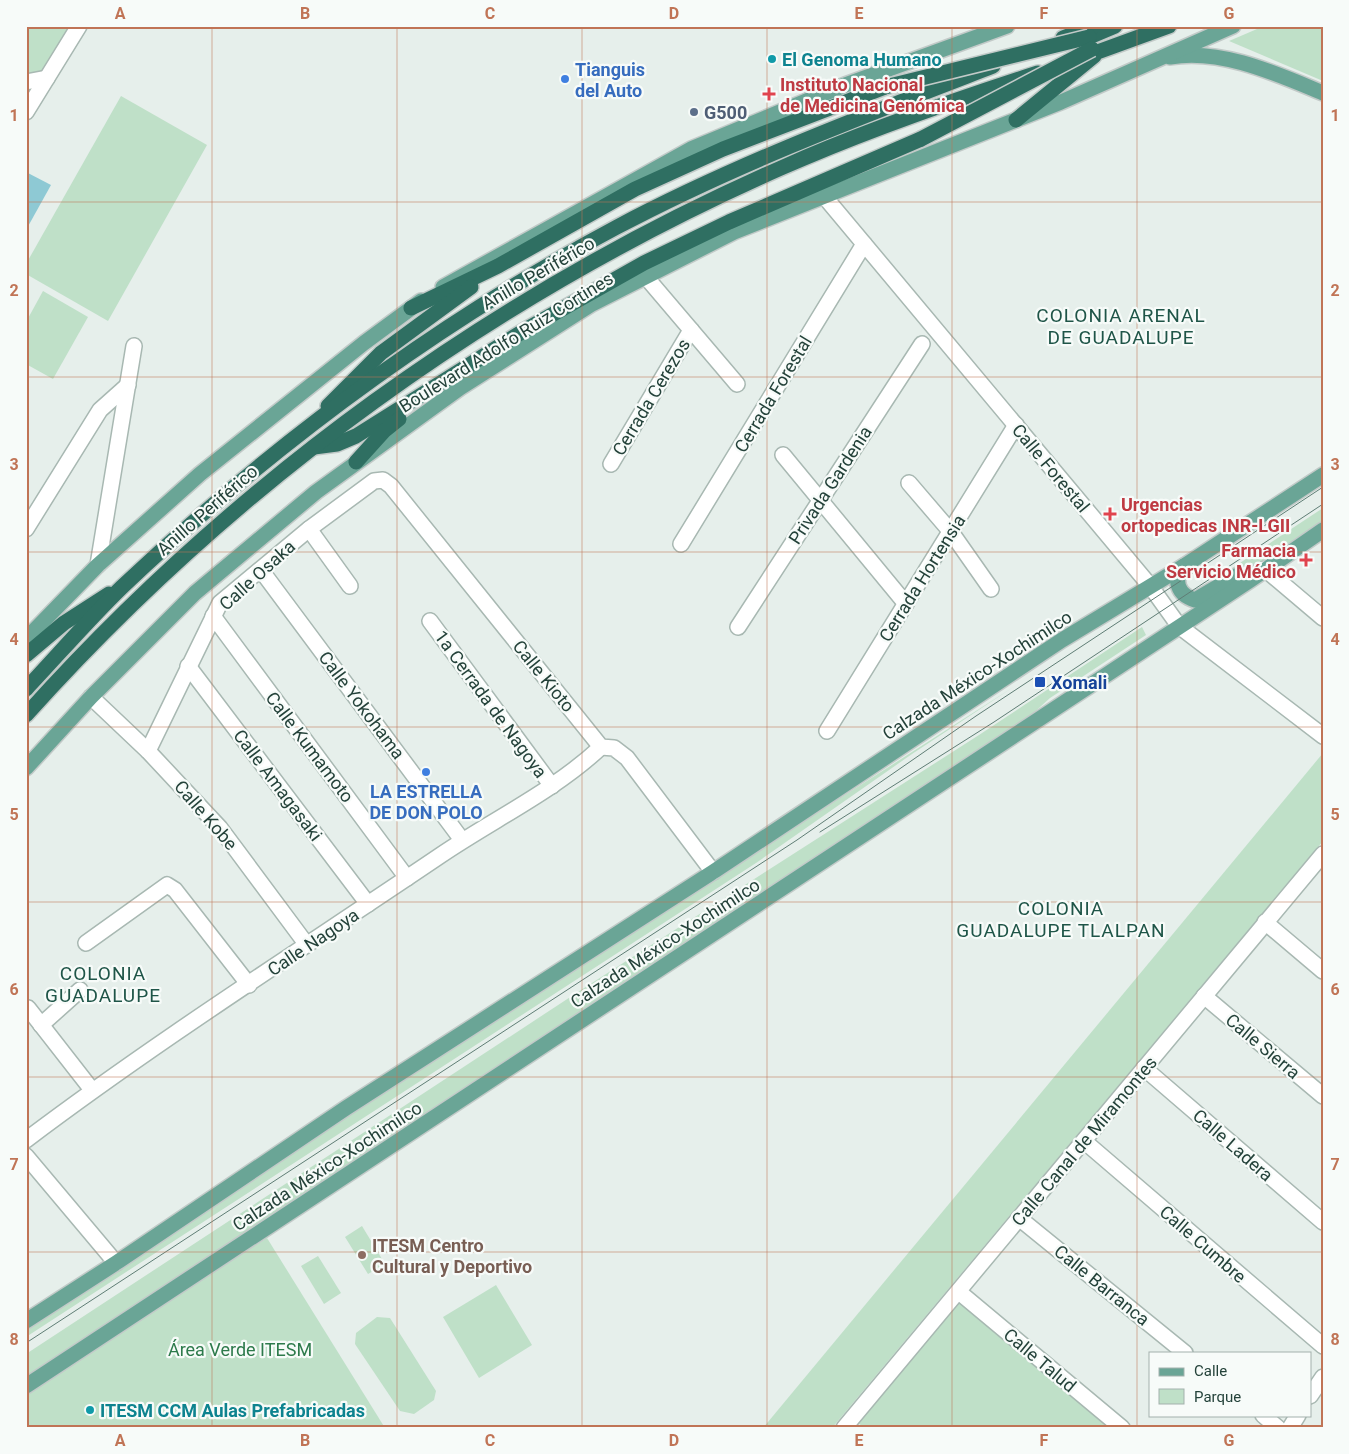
<svg xmlns="http://www.w3.org/2000/svg" width="1349" height="1454" viewBox="0 0 1349 1454" font-family="Roboto,sans-serif">
  <style>
    .green { fill: #bfe0c8 }
    .water { fill: #8ec9d4 }
    .lines { fill: none; stroke-linecap: round; stroke-linejoin: round }
    .minor-casing { stroke: #a8b8b2; stroke-width: 18 }
    .major-casing { stroke: #c2cac8; stroke-width: 18 }
    .highway-casing { stroke: #c2cac8; stroke-width: 18 }
    .minor { stroke: #fff; stroke-width: 15 }
    .major { stroke: #6aa596; stroke-width: 15 }
    .highway { stroke: #2f6f62; stroke-width: 15 }
    .tram { stroke: #5f7d75; stroke-width: 1 }
    .highway-bridge-casing { stroke: #c2cac8; stroke-width: 18; stroke-linecap: butt }
    .highway-bridge { stroke: #2f6f62; stroke-width: 15 }
    .grid { fill: none; stroke: #c07456; stroke-width: 1; stroke-opacity: 0.55 }
    .culture-dot { fill: #0f9aa8; stroke: #f7fbf9; stroke-width: 2 }
    .shop-dot { fill: #3f7fe0; stroke: #f7fbf9; stroke-width: 2 }
    .health-dot { fill: #e0444e; stroke: #f7fbf9; stroke-width: 2 }
    .service-dot { fill: #5c6f8a; stroke: #f7fbf9; stroke-width: 2 }
    .transit-dot { fill: #1a4fb4; stroke: #f7fbf9; stroke-width: 2 }
    .education-dot { fill: #8d6e63; stroke: #f7fbf9; stroke-width: 2 }
    .labels { text-anchor: middle; dominant-baseline: central; stroke-width: 4.5; stroke-linejoin: round; paint-order: stroke }
    .culture-label { font-size: 18px; font-weight: bold; fill: #0d838f; stroke: #f7fbf9; text-anchor: start }
    .shop-label { font-size: 18px; font-weight: bold; fill: #366cbe; stroke: #f7fbf9; text-anchor: start }
    .health-label { font-size: 18px; font-weight: bold; fill: #be3a42; stroke: #f7fbf9; text-anchor: start }
    .service-label { font-size: 18px; font-weight: bold; fill: #4e5e75; stroke: #f7fbf9; text-anchor: start }
    .street-label { font-size: 18px; fill: #24423a; stroke: #f7fbf9 }
    .transit-label { font-size: 18px; font-weight: bold; fill: #164399; stroke: #f7fbf9; text-anchor: start }
    .education-label { font-size: 18px; font-weight: bold; fill: #785e54; stroke: #f7fbf9; text-anchor: start }
    .park-label { font-size: 18px; fill: #2d7a4b; stroke: #f7fbf9 }
    .neighbourhood-label { font-size: 19px; letter-spacing: 1px; fill: #1f5548; stroke: #f7fbf9 }
    .neatline { fill: none; stroke: #c07456; stroke-width: 2 }
    .grid-label { font-size: 16px; text-anchor: middle; font-weight: bold; fill: #c07456 }
  </style>
  <rect width="100%" height="100%" fill="#e6efeb"/>
  <g class="green">
    <path d="M26,26h44l-29,46 -15,3z"/>
    <path d="M1264,26h59v55l-94,-40z"/>
    <path d="M121,96l86,49 -99,176 -82,-47v-10z"/>
    <path d="M43,291l45,26 -35,62 -27,-15v-42z"/>
    <path d="M1323,508v20l-60,40 -73,28z"/>
    <path d="M1142,627l4,8 -96,63 -22,20 -1002,661v-25l555,-364 398,-255z"/>
    <path d="M1015,686l-103,68 -156,109 -730,474v-6l427,-285z"/>
    <path d="M1323,753v88l-491,587h-69z"/>
    <path d="M362,1226l23,38 -17,10 -23,-37z"/>
    <path d="M267,1238l118,190h-359v-35z"/>
    <path d="M318,1256l23,37 -17,11 -23,-38z"/>
    <path d="M496,1285l36,60 -53,33 -36,-61z"/>
    <path d="M961,1297l154,131h-251l-8,-7z"/>
    <path d="M377,1317l13,1 46,73 -2,9 -20,14 -14,-3 -45,-67 1,-11z"/>
  </g>
  <path class="water" d="M26,172l25,13 -25,45z"/>
  <g class="lines">
    <defs>
      <g id="minor">
        <path d="M26,82l21,-4"/>
        <path d="M26,112l53,-86"/>
        <path d="M824,196l327,391 28,39 144,110"/>
        <path d="M646,277l91,107"/>
        <path d="M783,455l123,149"/>
        <path d="M611,464l80,-134"/>
        <path d="M909,483l42,49 40,57"/>
        <path d="M26,529l74,-119 28,-25"/>
        <path d="M309,529l41,57"/>
        <path d="M681,544l183,-300"/>
        <path d="M98,565l36,-219"/>
        <path d="M1265,569l58,49"/>
        <path d="M261,570l201,270"/>
        <path d="M213,616l194,262"/>
        <path d="M430,621l122,165"/>
        <path d="M738,627l184,-283"/>
        <path d="M188,666l180,238"/>
        <path d="M91,697l57,54 72,77 87,117"/>
        <path d="M827,731l189,-306"/>
        <path d="M148,751l72,-148 89,-74 65,-48 9,-1 8,6 210,261 13,1 13,10 86,114"/>
        <path d="M1265,922l58,49"/>
        <path d="M86,943l81,-58 8,5 74,95"/>
        <path d="M1204,996l119,100"/>
        <path d="M28,1008l64,82"/>
        <path d="M41,1025l39,-35"/>
        <path d="M1144,1068l179,154"/>
        <path d="M26,1140c134,-101 276,-191 415,-285 53,-36 113,-64 160,-108"/>
        <path d="M1084,1141l239,205"/>
        <path d="M26,1156l90,107"/>
        <path d="M1019,1218l166,135"/>
        <path d="M959,1292l163,136"/>
        <path d="M1310,1396l13,-19"/>
        <path d="M1263,1415l15,13"/>
        <path d="M844,1428l479,-574"/>
        <path d="M1290,1428l8,-13"/>
      </g>
      <g id="major">
        <path d="M1170,57c51,-9 107,17 153,36"/>
        <path d="M443,287l248,-138 154,-64 162,-59"/>
        <path d="M1184,566c-12,14 -6,29 11,34l41,-24 22,-4"/>
        <path d="M26,639l72,-74 102,-91 164,-131 57,-42"/>
        <path d="M26,768l65,-71 104,-104 121,-101 144,-104 132,-84 142,-72 327,-130 172,-76"/>
        <path d="M26,1321l90,-58 230,-155 367,-236 349,-232 122,-74 139,-91"/>
        <path d="M26,1386l1226,-807 71,-49"/>
      </g>
      <g id="highway">
        <path d="M1089,37l26,-11"/>
        <path d="M1063,38l31,-12"/>
        <path d="M1081,58l88,-32"/>
        <path d="M1016,120l78,-64"/>
        <path d="M411,308l87,-42 137,-77 88,-40 162,-62"/>
        <path d="M328,406l53,-53 90,-66"/>
        <path d="M314,447l23,-3 19,-8 169,-106 119,-67 85,-41 192,-83"/>
        <path d="M356,462l28,-31 15,-12"/>
        <path d="M26,655l38,-32 45,-29"/>
        <path d="M26,689c32,-34 63,-70 96,-102 148,-140 315,-264 495,-360 121,-64 249,-112 376,-161"/>
        <path d="M26,715c210,-234 467,-420 755,-547 83,-37 170,-67 257,-95"/>
      </g>
    </defs>
    <use href="#minor" class="minor-casing"/>
    <use href="#major" class="major-casing"/>
    <use href="#highway" class="highway-casing"/>
    <use href="#minor" class="minor"/>
    <use href="#major" class="major"/>
    <use href="#highway" class="highway"/>
    <g class="tram">
      <path d="M820,832l174,-110 329,-218"/>
      <path d="M26,1343l771,-503 179,-124 347,-229"/>
    </g>
    <defs>
      <g id="highway-bridge">
        <path d="M885,87l204,-50"/>
        <path d="M921,139l171,-90"/>
      </g>
    </defs>
    <use href="#highway-bridge" class="highway-bridge-casing"/>
    <use href="#highway-bridge" class="highway-bridge"/>
  </g>
  <path class="grid" d="M212,26v1402M397,26v1402M582,26v1402M767,26v1402M952,26v1402M1137,26v1402M26,202h1297M26,377h1297M26,552h1297M26,727h1297M26,902h1297M26,1077h1297M26,1252h1297"/>
  <g class="culture-dot">
    <circle cx="772" cy="59" r="5"/>
    <circle cx="90" cy="1410" r="5"/>
  </g>
  <g class="shop-dot">
    <circle cx="565" cy="79" r="5"/>
    <circle cx="426" cy="772" r="5"/>
  </g>
  <g class="health-dot">
    <path d="M766.5 86.5h5v5h5v5h-5v5h-5v-5h-5v-5h5z"/>
    <path d="M1107.5 506.5h5v5h5v5h-5v5h-5v-5h-5v-5h5z"/>
    <path d="M1303.5 552.5h5v5h5v5h-5v5h-5v-5h-5v-5h5z"/>
  </g>
  <circle class="service-dot" cx="694" cy="112" r="5"/>
  <rect class="transit-dot" x="1034" y="676" width="12" height="12" rx="2.5"/>
  <circle class="education-dot" cx="362" cy="1255" r="5"/>
  <g class="labels">
    <g class="culture-label">
      <text x="782" y="59">El Genoma Humano</text>
      <text x="100" y="1410">ITESM CCM Aulas Prefabricadas</text>
    </g>
    <g class="shop-label">
      <text x="575" y="69">Tianguis<tspan x="575" dy="21">del Auto</tspan></text>
      <text x="426" y="791" text-anchor="middle">LA ESTRELLA<tspan x="426" dy="21">DE DON POLO</tspan></text>
    </g>
    <g class="health-label">
      <text x="780" y="84">Instituto Nacional<tspan x="780" dy="21">de Medicina Genómica</tspan></text>
      <text x="1121" y="504">Urgencias<tspan x="1121" dy="21">ortopedicas INR-LGII</tspan></text>
      <text x="1296" y="550" text-anchor="end">Farmacia<tspan x="1296" dy="21">Servicio Médico</tspan></text>
    </g>
    <g class="service-label">
      <text x="704" y="112">G500</text>
    </g>
    <g class="street-label">
      <text transform="translate(538 273) rotate(-30)">Anillo Periférico</text>
      <text transform="translate(506 342) rotate(-32)">Boulevard Adolfo Ruiz Cortines</text>
      <text transform="translate(773 394) rotate(-59)">Cerrada Forestal</text>
      <text transform="translate(651 397) rotate(-59)">Cerrada Cerezos</text>
      <text transform="translate(1051 468) rotate(50)">Calle Forestal</text>
      <text transform="translate(830 485) rotate(-57)">Privada Gardenia</text>
      <text transform="translate(207 510) rotate(-41)">Anillo Periférico</text>
      <text transform="translate(257 575) rotate(-42)">Calle Osaka</text>
      <text transform="translate(922 578) rotate(-58)">Cerrada Hortensia</text>
      <text transform="translate(977 675) rotate(-33)">Calzada México-Xochimilco</text>
      <text transform="translate(544 676) rotate(51)">Calle Kioto</text>
      <text transform="translate(491 704) rotate(54)">1a Cerrada de Nagoya</text>
      <text transform="translate(362 705) rotate(53)">Calle Yokohama</text>
      <text transform="translate(310 747) rotate(53)">Calle Kumamoto</text>
      <text transform="translate(278 785) rotate(53)">Calle Amagasaki</text>
      <text transform="translate(206 815) rotate(49)">Calle Kobe</text>
      <text transform="translate(313 942) rotate(-34)">Calle Nagoya</text>
      <text transform="translate(665 943) rotate(-33)">Calzada México-Xochimilco</text>
      <text transform="translate(1263 1046) rotate(40)">Calle Sierra</text>
      <text transform="translate(1084 1141) rotate(-50)">Calle Canal de Miramontes</text>
      <text transform="translate(1233 1145) rotate(41)">Calle Ladera</text>
      <text transform="translate(327 1166) rotate(-33)">Calzada México-Xochimilco</text>
      <text transform="translate(1203 1244) rotate(41)">Calle Cumbre</text>
      <text transform="translate(1102 1285) rotate(39)">Calle Barranca</text>
      <text transform="translate(1040 1360) rotate(40)">Calle Talud</text>
    </g>
    <g class="transit-label">
      <text x="1051" y="682">Xomali</text>
    </g>
    <g class="education-label">
      <text x="372" y="1245">ITESM Centro<tspan x="372" dy="21">Cultural y Deportivo</tspan></text>
    </g>
    <g class="park-label">
      <text x="240" y="1349">Área Verde ITESM</text>
    </g>
    <g class="neighbourhood-label">
      <text x="1121" y="315">COLONIA ARENAL<tspan x="1121" dy="22">DE GUADALUPE</tspan></text>
      <text x="1061" y="908">COLONIA<tspan x="1061" dy="22">GUADALUPE TLALPAN</tspan></text>
      <text x="103" y="973">COLONIA<tspan x="103" dy="22">GUADALUPE</tspan></text>
    </g>
  </g>
  <rect width="1349" height="1454" fill="none" stroke="#f7fbf9" stroke-width="55"/>
  <rect x="1149" y="1352" width="162" height="65" fill="#f7fbf9" stroke="#a3b1ad"/>
  <rect x="1159" y="1368" width="25" height="8" fill="#6aa596" stroke="#a3b1ad"/>
  <text x="1194" y="1376" font-size="15" fill="#24423a">Calle</text>
  <rect x="1159" y="1389" width="25" height="15" fill="#bfe0c8" stroke="#a3b1ad"/>
  <text x="1194" y="1402" font-size="15" fill="#24423a">Parque</text>
  <rect x="28" y="28" width="1294" height="1398" class="neatline"/>
  <g class="grid-label">
    <text x="120" y="19">A</text>
    <text x="305" y="19">B</text>
    <text x="490" y="19">C</text>
    <text x="674" y="19">D</text>
    <text x="859" y="19">E</text>
    <text x="1044" y="19">F</text>
    <text x="1229" y="19">G</text>
    <text x="14" y="121">1</text>
    <text x="1335" y="121">1</text>
    <text x="14" y="296">2</text>
    <text x="1335" y="296">2</text>
    <text x="14" y="470">3</text>
    <text x="1335" y="470">3</text>
    <text x="14" y="645">4</text>
    <text x="1335" y="645">4</text>
    <text x="14" y="820">5</text>
    <text x="1335" y="820">5</text>
    <text x="14" y="995">6</text>
    <text x="1335" y="995">6</text>
    <text x="14" y="1170">7</text>
    <text x="1335" y="1170">7</text>
    <text x="14" y="1345">8</text>
    <text x="1335" y="1345">8</text>
    <text x="120" y="1446">A</text>
    <text x="305" y="1446">B</text>
    <text x="490" y="1446">C</text>
    <text x="674" y="1446">D</text>
    <text x="859" y="1446">E</text>
    <text x="1044" y="1446">F</text>
    <text x="1229" y="1446">G</text>
  </g>
</svg>
